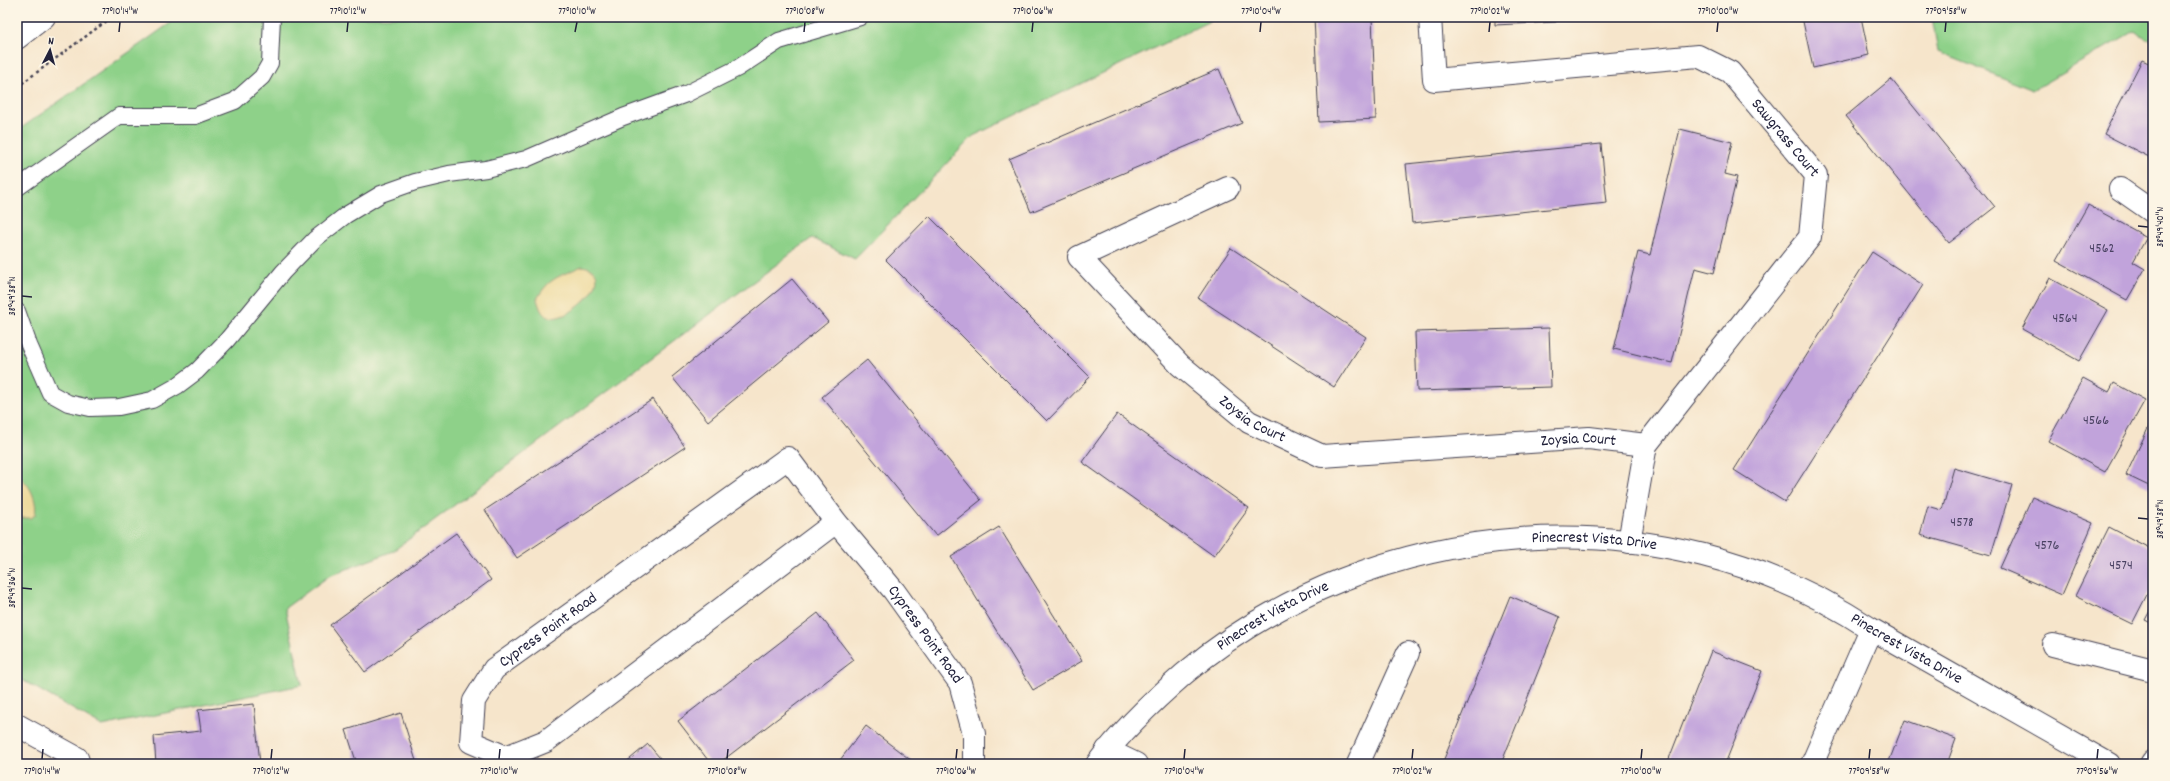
<svg xmlns="http://www.w3.org/2000/svg" width="2170" height="781" viewBox="0 0 2170 781" font-family="Dekko,sans-serif">
  <style>
    .green { fill: #8ed189; stroke: #587a62 }
    .sand { fill: #eeda9e; stroke: #887e6c }
    .building { fill: #c1a3db }
    .lines { fill: none; stroke-linecap: round; stroke-linejoin: round }
    .service-casing { stroke: #423f51; stroke-width: 18 }
    .minor-casing { stroke: #423f51; stroke-width: 24 }
    .tertiary-casing { stroke: #423f51; stroke-width: 24 }
    .path { stroke: #423f51; stroke-width: 2.5; stroke-dasharray: 3 3; stroke-linecap: butt }
    .service { stroke: #fff; stroke-width: 16 }
    .minor { stroke: #fff; stroke-width: 22 }
    .tertiary { stroke: #fff; stroke-width: 22 }
    .ticks { fill: none; stroke: #22223b; stroke-width: 1.5 }
    .labels { text-anchor: middle; dominant-baseline: central; stroke-width: 4; stroke-linejoin: round; paint-order: stroke }
    .number-label { font-size: 14px; fill: #4a4263 }
    .street-label { font-size: 16px; fill: #22223b; stroke: #fcf5e5 }
    .neatline { fill: none; stroke: #22223b; stroke-width: 1.5 }
    .ticks-label { font-size: 10px; text-anchor: middle; fill: #22223b }
  </style>
  <rect width="100%" height="100%" fill="#fcf5e5"/>
  <filter id="ink" filterUnits="userSpaceOnUse"><feTurbulence type="fractalNoise" baseFrequency=".025" numOctaves="2"/><feDisplacementMap in="SourceGraphic" scale="8" xChannelSelector="R" yChannelSelector="G"/><feConvolveMatrix kernelMatrix="1 2 1 2 8 2 1 2 1" color-interpolation-filters="sRGB"/></filter>
  <filter id="wash" filterUnits="userSpaceOnUse"><feTurbulence type="fractalNoise" baseFrequency=".012" numOctaves="4" result="noise"/><feDisplacementMap in="SourceGraphic" scale="16" xChannelSelector="R" yChannelSelector="G"/><feGaussianBlur stdDeviation="0.9" result="paint"/><feColorMatrix in="noise" values="0 0 0 0 0 0 0 0 0 0 0 0 0 0 0 0 0 1.4 0 .05"/><feComposite in="paint" operator="in"/></filter>
  <g filter="url(#wash)">
    <rect width="100%" height="100%" fill="#f6e5cb"/>
    <g class="green">
      <path d="M179,17h1039l-245,119 -118,123 -43,-21 -419,313 -64,25 -44,32 17,77 -200,41 -85,-49v-546z"/>
      <path d="M1932,17h221v25l-19,-11 -101,59 -95,-38z"/>
    </g>
    <g class="sand">
      <path d="M582,266c40,6 -11,58 -34,51 -7,-3 -9,-11 -11,-18 12,-22 24,-23 45,-33z"/>
      <path d="M17,476c13,6 21,26 18,39l-4,3h-14z"/>
    </g>
    <g id="blocks">
      <g class="building">
        <path d="M1314,17h58l4,102 -57,3z"/>
        <path d="M1495,17h61v5l-61,3z"/>
        <path d="M1802,17h59l8,38 -56,13z"/>
        <path d="M2142,60l11,5v94l-49,-25z"/>
        <path d="M1219,69l23,54 -211,89 -22,-53z"/>
        <path d="M1891,79l104,128 -46,36 -103,-127z"/>
        <path d="M1680,129l52,13 -7,32 12,3 -23,96 -19,-5 -23,95 -58,-14 24,-97 12,3z"/>
        <path d="M1601,144l6,59 -195,20 -6,-59z"/>
        <path d="M2088,205l59,32 -14,25 12,7 -18,31 -71,-39z"/>
        <path d="M929,216l161,161 -43,44 -161,-161z"/>
        <path d="M1231,248l135,89 -32,50 -136,-89z"/>
        <path d="M1872,252l51,33 -138,217 -51,-32z"/>
        <path d="M2050,278l58,32 -29,51 -57,-32z"/>
        <path d="M792,279l36,43 -120,99 -36,-44z"/>
        <path d="M1549,328l2,59 -134,4 -2,-59z"/>
        <path d="M867,360l114,140 -45,36 -114,-139z"/>
        <path d="M2083,378l26,14 5,-9 31,17 -40,72 -57,-31z"/>
        <path d="M653,399l32,48 -168,111 -32,-48z"/>
        <path d="M1117,414l132,94 -35,48 -132,-94z"/>
        <path d="M2153,418v70l-27,-13z"/>
        <path d="M1954,468l58,17 -21,70 -71,-20 8,-29 14,4z"/>
        <path d="M2032,497l61,26 -31,72 -62,-27z"/>
        <path d="M999,527l83,134 -49,29 -82,-133z"/>
        <path d="M2109,527l44,23v33l-21,41 -57,-28z"/>
        <path d="M456,533l35,47 -126,92 -35,-47z"/>
        <path d="M1510,596l50,21 -59,147h-59z"/>
        <path d="M2153,605v19l-8,-4z"/>
        <path d="M818,613l36,47 -136,104h-7l-33,-43z"/>
        <path d="M1711,651l51,20 -37,93h-58z"/>
        <path d="M254,704l6,60h-104l-2,-28 47,-5 -3,-21z"/>
        <path d="M401,713l16,51h-60l-11,-34z"/>
        <path d="M1905,720l51,19 -9,25h-59z"/>
        <path d="M866,726l46,35 -3,3h-72z"/>
        <path d="M648,744l17,20h-41z"/>
      </g>
    </g>
  </g>
  <g filter="url(#ink)">
    <use href="#blocks" fill-opacity="0" stroke="#423f51" stroke-width="1"/>
    <g class="lines">
      <defs>
        <g id="service">
          <path d="M17,188l102,-72h76l40,-15 27,-24 8,-14 2,-46"/>
          <path d="M17,311l12,34 21,48 18,10 22,5 29,-1 33,-7 25,-14 20,-15 30,-31 56,-68 32,-33 31,-24 35,-21 34,-12 34,-8 37,-5 40,-10 97,-42 63,-23 52,-26 41,-27 81,-24"/>
        </g>
        <g id="minor">
          <path id="s1" d="M1430,17l4,63 264,-24 32,16 86,103 -6,62 -164,208 -17,97"/>
          <path id="s2" d="M1228,188l-149,69 101,108 69,57 73,34 267,-18 57,7"/>
          <path d="M2120,189l33,23"/>
          <path id="s3" d="M836,522l-290,219 -40,16 -35,-15 3,-41 20,-32 294,-211 48,64 58,69 66,92 14,51v30"/>
          <path d="M2053,645l100,25"/>
          <path d="M17,725l60,33 2,6"/>
          <path d="M1107,750l29,14"/>
          <path id="s4" d="M1097,764c25,-34 56,-63 87,-90 191,-161 478,-184 687,-45l238,135"/>
          <path d="M1358,764l50,-111"/>
          <path d="M1812,764l59,-135"/>
          <path d="M2151,764l2,-3"/>
        </g>
        <path id="tertiary" d="M17,38l27,-21"/>
      </defs>
      <use href="#service" class="service-casing"/>
      <use href="#minor" class="minor-casing"/>
      <use href="#tertiary" class="tertiary-casing"/>
      <path class="path" d="M17,87l95,-70"/>
      <use href="#service" class="service"/>
      <use href="#minor" class="minor"/>
      <use href="#tertiary" class="tertiary"/>
    </g>
  </g>
  <path class="ticks" d="M119,32l1,-10M347,32l1,-10M575,32l2,-10M804,32l1,-10M1032,32l1,-10M1260,32l1,-10M1489,32l1,-10M1717,32l1,-10M1945,32l1,-10M2138,226l10,1M22,296l10,1M2138,518l10,1M22,588l10,1M42,759l1,-10M271,759l1,-10M499,759l1,-10M727,759l1,-10M956,759l1,-10M1184,759l1,-10M1412,759l1,-10M1641,759l1,-10M1869,759l1,-10M2097,759l1,-10"/>
  <g class="labels">
    <g class="number-label">
      <text x="2102" y="249">4562</text>
      <text x="2065" y="319">4564</text>
      <text x="2096" y="421">4566</text>
      <text x="1962" y="523">4578</text>
      <text x="2047" y="546">4576</text>
      <text x="2121" y="566">4574</text>
    </g>
    <g class="street-label">
      <text stroke="none"><textPath href="#s1" startOffset="450">Sawgrass Court</textPath></text>
      <text stroke="none"><textPath href="#s2" startOffset="403">Zoysia Court</textPath></text>
      <text stroke="none"><textPath href="#s2" startOffset="739">Zoysia Court</textPath></text>
      <text stroke="none"><textPath href="#s4" startOffset="568">Pinecrest Vista Drive</textPath></text>
      <text stroke="none"><textPath href="#s4" startOffset="232">Pinecrest Vista Drive</textPath></text>
      <text stroke="none"><textPath href="#s3" startOffset="590">Cypress Point Road</textPath></text>
      <text stroke="none"><textPath href="#s3" startOffset="1109">Cypress Point Road</textPath></text>
      <text stroke="none"><textPath href="#s4" startOffset="903">Pinecrest Vista Drive</textPath></text>
    </g>
  </g>
  <rect width="2170" height="781" fill="none" stroke="#fcf5e5" stroke-width="44"/>
  <g transform="translate(50 50) rotate(6)" stroke="#fcf5e5" stroke-width="3" paint-order="stroke">
  <path d="M0-3L7 15L0 10L-7 15Z" fill="#22223b"/>
  <text y="-6" font-size="11" font-weight="bold" text-anchor="middle" fill="#22223b">N</text>
  </g>
  <rect x="22" y="22" width="2126" height="737" class="neatline"/>
  <g class="ticks-label">
    <text x="120" y="14">77°10'14"W</text>
    <text x="348" y="14">77°10'12"W</text>
    <text x="577" y="14">77°10'10"W</text>
    <text x="805" y="14">77°10'08"W</text>
    <text x="1033" y="14">77°10'06"W</text>
    <text x="1261" y="14">77°10'04"W</text>
    <text x="1490" y="14">77°10'02"W</text>
    <text x="1718" y="14">77°10'00"W</text>
    <text x="1946" y="14">77°09'58"W</text>
    <text transform="translate(2159 227) rotate(-90)" y="4">38°49'40"N</text>
    <text transform="translate(11 296) rotate(-90)" y="4">38°49'38"N</text>
    <text transform="translate(2159 519) rotate(-90)" y="4">38°49'38"N</text>
    <text transform="translate(11 588) rotate(-90)" y="4">38°49'36"N</text>
    <text x="42" y="774">77°10'14"W</text>
    <text x="271" y="774">77°10'12"W</text>
    <text x="499" y="774">77°10'10"W</text>
    <text x="727" y="774">77°10'08"W</text>
    <text x="956" y="774">77°10'06"W</text>
    <text x="1184" y="774">77°10'04"W</text>
    <text x="1412" y="774">77°10'02"W</text>
    <text x="1641" y="774">77°10'00"W</text>
    <text x="1869" y="774">77°09'58"W</text>
    <text x="2097" y="774">77°09'56"W</text>
  </g>
</svg>
